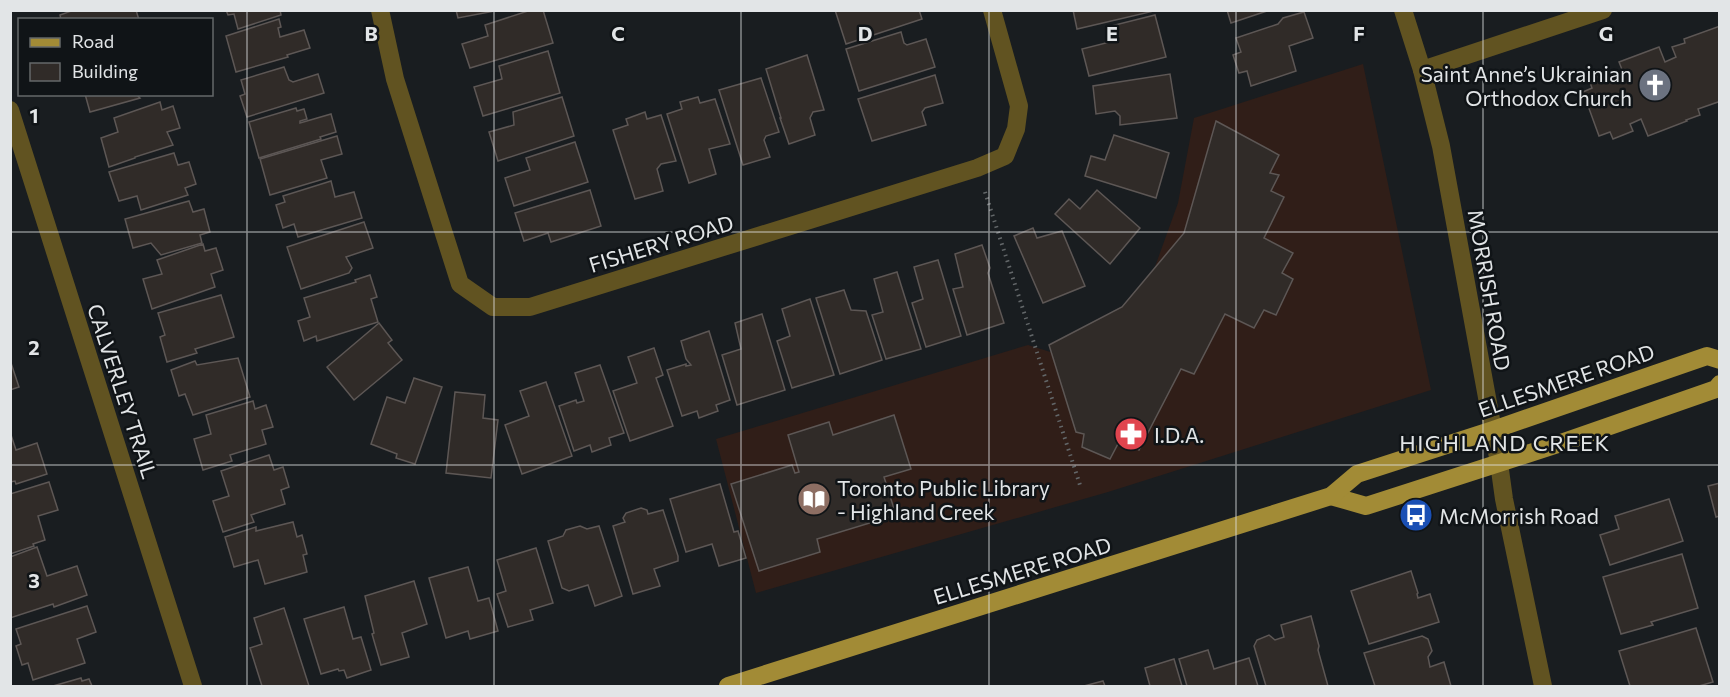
<svg xmlns="http://www.w3.org/2000/svg" width="1730" height="697" viewBox="0 0 1730 697" font-family="Commissioner,sans-serif">
  <style>
    .commercial { fill: #301e18 }
    .building { fill: #302b28; stroke: #5d5755; stroke-width: 1.5 }
    .lines { fill: none; stroke-linecap: round; stroke-linejoin: round }
    .path { stroke: #636769; stroke-width: 4; stroke-dasharray: 1.5 4.5; stroke-linecap: butt }
    .minor { stroke: #615321; stroke-width: 18 }
    .major { stroke: #a28b36; stroke-width: 18 }
    .grid { fill: none; stroke: #e2e5e7; stroke-width: 1.5; stroke-opacity: 0.55 }
    .labels { text-anchor: middle; dominant-baseline: central; stroke-width: 5; stroke-linejoin: round; paint-order: stroke }
    .poi-label { font-size: 21px; fill: #e2e5e7; stroke: #101417; text-anchor: start }
    .street-label { font-size: 21px; fill: #e2e5e7; stroke: #101417 }
    .neighbourhood-label { font-size: 22px; letter-spacing: 1.5px; fill: #e2e5e7; stroke: #101417 }
    .grid-label { font-size: 20px; text-anchor: middle; font-weight: bold; fill: #e2e5e7; stroke: #101417; stroke-width: 5; stroke-linejoin: round; paint-order: stroke }
  </style>
  <rect width="100%" height="100%" fill="#191d20"/>
  <path class="commercial" d="M1363,64l68,326 -323,102 -352,101 -40,-154 312,-94 32,10 51,-26 41,-54 26,-72 16,-85z"/>
  <g class="building">
    <path d="M74,10h62l3,10h-78l-1,-5z"/>
    <path d="M226,10h54l1,5 -43,14 -4,-15 -6,1z"/>
    <path d="M456,10h44l-42,8z"/>
    <path d="M531,10h12l10,33 -83,25 -8,-24 26,-8 -3,-11z"/>
    <path d="M835,10h84l3,9 -76,25z"/>
    <path d="M1073,10h81v1l-77,18z"/>
    <path d="M1227,10h43l-39,13z"/>
    <path d="M1304,12l9,26 -24,8 7,25 -45,15 -4,-15 -8,2 -6,-18 8,-3 -5,-14 42,-14 5,-6z"/>
    <path d="M1155,15l11,42 -77,19 -7,-27 28,-7 -3,-15z"/>
    <path d="M279,19l2,8 -3,1 2,9 24,-7 6,18 -23,7 1,2 -52,15 -10,-36z"/>
    <path d="M1720,26v74l-2,2 -20,7 2,6 -14,5 1,1 -39,15 -7,-17 -11,5 3,7 -20,8 -3,-7 -11,4 -16,-44 9,-4 -3,-8 21,-8 3,10 12,-5 -6,-15 40,-15 6,15 11,-5 -4,-10 13,-4 -1,-4z"/>
    <path d="M901,32l3,11 3,2 19,-6 9,28 -76,24 -13,-42z"/>
    <path d="M548,51l12,42 -77,23 -9,-29 28,-8 -3,-13z"/>
    <path d="M807,55l17,55 -11,2 -3,6 5,17 -26,9 -9,-26h1l-15,-49z"/>
    <path d="M284,67l5,13 4,2 25,-8 6,19 -77,24 -7,-21 5,-2 -4,-14z"/>
    <path d="M1170,74l7,44 -57,7v-9l-5,-5 -19,3 -3,-28z"/>
    <path d="M935,75l8,28 -18,5 -3,4 4,13 -54,16 -14,-42z"/>
    <path d="M761,78l18,54 -13,4 -2,4 6,17 -27,8 -24,-75z"/>
    <path d="M85,94h51l4,4 -50,14z"/>
    <path d="M562,97l12,39 -76,25 -9,-29 25,-7 -1,-13z"/>
    <path d="M698,97l2,6 15,-4 15,45 -21,5 7,25 -27,9 -22,-69 15,-5 -2,-7z"/>
    <path d="M160,102l2,8 11,-4 7,22 -13,4 6,13 -38,12v1l-26,9 -8,-29 17,-6 -4,-14z"/>
    <path d="M296,108l1,3 7,-2 3,10 -7,2v2l31,-9 5,18 -16,5 1,2 -62,19 -10,-36z"/>
    <path d="M645,112l2,7 14,-4 15,46 -15,3 -4,5 6,22 -28,8 -22,-69 15,-5 -2,-6z"/>
    <path d="M1216,121l63,34 -9,18 9,2 -8,16 13,6 -20,41 29,15 -11,20 11,6 -17,36 -12,-5 -10,18 -29,-14 -31,60 -13,-5 -42,81 -19,-10 -10,19 -28,-12 2,-13 -8,-2 -27,-87 73,-38 62,-74z"/>
    <path d="M1114,135l55,18 -13,45 -71,-22 6,-20 14,4z"/>
    <path d="M337,136l5,18 -21,6 6,18 -57,17 -10,-36z"/>
    <path d="M575,142l13,40 -74,24 -9,-28 25,-8 -4,-12z"/>
    <path d="M174,153l4,12 11,-3 7,22 -11,4 3,7 -47,15 -4,-14 -18,5 -10,-29z"/>
    <path d="M331,181l4,16 19,-5 8,26 -64,19 -4,-13 -11,4 -7,-23 9,-3 -2,-6z"/>
    <path d="M590,190l11,36 -50,16 -3,-9 -24,8 -9,-28z"/>
    <path d="M1097,190l43,38 -30,36 -55,-50 14,-15 11,10z"/>
    <path d="M189,201l4,11 11,-3 6,23 -10,3 2,8 -41,12 -10,-12 -18,5 -8,-29z"/>
    <path d="M364,222l9,26 -27,9 6,11 -3,5 -48,16 -14,-42z"/>
    <path d="M1033,228l4,10 25,-7 23,55 -42,17 -29,-67z"/>
    <path d="M203,244l2,7 11,-3 7,22 -12,4 4,13 -63,22 -9,-30 19,-5 -5,-14z"/>
    <path d="M982,245l8,23 -2,5 16,50 -37,12 -14,-46 10,-2 -8,-33z"/>
    <path d="M938,260l23,76 -35,11 -14,-44 11,-4 -9,-32z"/>
    <path d="M897,272l24,77 -35,10 -14,-44 11,-3 -9,-33z"/>
    <path d="M370,275l7,22 -6,2 7,23 -61,19 -1,-5 -12,5 -6,-20 12,-4 -6,-19 52,-16 -1,-2z"/>
    <path d="M844,290l7,20 15,1 16,49 -42,14 -24,-76z"/>
    <path d="M221,295l13,42 -39,12 2,4 -30,9 -7,-25 5,-2 -7,-22z"/>
    <path d="M810,299l24,76 -42,13 -15,-47 13,-5 -8,-27z"/>
    <path d="M762,314l23,76 -48,15 -15,-50 19,-6 -6,-26z"/>
    <path d="M379,323l13,17 -4,3 14,17 -48,40 -27,-33z"/>
    <path d="M709,331l21,69 -14,5 2,6 -19,7 -2,-7 -15,5 -15,-46 19,-6v2l5,-1 -5,-6 -5,-18z"/>
    <path d="M654,348l9,27 -7,3 17,48 -43,15 -17,-50 24,-8 -9,-26z"/>
    <path d="M238,358l12,39 -57,18 -8,-21 -6,2 -8,-26 24,-9 2,4z"/>
    <path d="M10,360l9,27 -9,3z"/>
    <path d="M600,365l24,68 -15,5 2,7 -19,7 -2,-7 -16,6 -15,-45 17,-6 1,3 7,-2 -9,-28z"/>
    <path d="M414,378l28,9 -27,77 -19,-6 1,-4 -26,-10 16,-47 18,6z"/>
    <path d="M546,382l26,74 -50,18 -17,-49 24,-9 -9,-25z"/>
    <path d="M455,392l30,3 -2,23 15,2 -7,58 -45,-5z"/>
    <path d="M253,401l2,8 11,-4 7,22 -11,3 4,14 -36,11 2,6 -29,9 -9,-31 17,-5 -5,-19z"/>
    <path d="M894,415l17,54 -27,8 12,38 -79,24 3,13 -61,19 -28,-87 61,-19 3,8 4,-1 -11,-37 41,-13 4,13z"/>
    <path d="M10,432l6,18 21,-7 10,31 -31,10 -1,-3 -5,1z"/>
    <path d="M269,455l5,15 9,-3 6,20 -8,3 4,14 -34,11 3,7 -31,10 -10,-31 16,-5 -8,-25z"/>
    <path d="M49,482l9,28 -20,6 7,24 -12,4 1,2 -24,8v-60z"/>
    <path d="M1720,483v33l-4,1 -8,-31z"/>
    <path d="M720,484l14,48 4,-1 8,27 -27,8 -7,-22 -26,8 -16,-53z"/>
    <path d="M1669,499l14,42 -73,24 -10,-30 19,-6 -4,-13z"/>
    <path d="M641,508l6,2 1,4 15,-4 15,46v5l-24,8 6,17 -27,8 -20,-68 12,-4 -2,-4 3,-5z"/>
    <path d="M293,522l4,15 5,-2 5,19 -4,1 4,17 -42,12 -7,-24 -24,7 -9,-30 31,-10v4z"/>
    <path d="M580,526l7,3 12,-3 23,70 -27,10 -7,-21 -19,6 -7,-3 -14,-47 15,-5 3,-6z"/>
    <path d="M37,547l10,29 30,-10 10,29 -33,12 -1,-3 -43,14v-61z"/>
    <path d="M536,548l17,55 -23,7 3,10 -25,7 -11,-33 9,-3 -9,-31z"/>
    <path d="M1682,554l16,54 -47,14 2,3 -32,9 -18,-57z"/>
    <path d="M468,567l10,34 11,-3 9,33 -28,8 -2,-8 -22,7 -17,-60z"/>
    <path d="M1411,571l7,22 -1,1 1,4 12,-4 9,28 -70,22 -18,-53z"/>
    <path d="M414,581l13,43 -25,9 7,24 -28,8 -9,-31 2,-1 -9,-37z"/>
    <path d="M87,606l9,26 -19,7 8,24 -52,17 -5,-17 -6,2 -6,-19 5,-2 -5,-15z"/>
    <path d="M344,607l9,32 8,-2 10,33 -24,8 -3,-8 -5,1 -1,-2 -17,5 -17,-55z"/>
    <path d="M284,608l25,78h-47l-12,-38 12,-4 -8,-26z"/>
    <path d="M1311,616l8,30 -1,4 10,36h-62l-12,-40 3,-6 12,-5 6,5 9,-3 -3,-12z"/>
    <path d="M1696,628l17,54 -14,4h-69l-11,-35z"/>
    <path d="M1422,636l6,3 4,12 -4,6 2,10 14,-5 7,24h-76l-11,-33z"/>
    <path d="M1208,650l6,19 35,-11 9,28h-71l-8,-27z"/>
    <path d="M1174,659l8,27h-32l-5,-18z"/>
    <path d="M81,678l1,3 7,-2 3,7h-39z"/>
    <path d="M1103,681l2,5h-21z"/>
  </g>
  <g class="lines">
    <path class="path" d="M985,192l95,293"/>
    <g class="minor">
      <path d="M380,10l15,69 65,205 33,23h37l447,-139 28,-12 11,-27 3,-23 -27,-96"/>
      <path d="M1403,10l19,60 19,76 58,317 5,36 39,187"/>
      <path d="M1422,70l181,-60"/>
      <path d="M10,110l183,576"/>
    </g>
    <g class="major">
      <path d="M1331,496l35,10 192,-62 158,-55 4,-5"/>
      <path d="M728,686l603,-190 26,-22 136,-44 214,-74 13,4"/>
    </g>
  </g>
  <path class="grid" d="M247,10v676M494,10v676M741,10v676M989,10v676M1236,10v676M1483,10v676M10,232h1710M10,465h1710"/>
  <defs>
    <symbol id="church-disc" viewBox="-11 -11 22 22"><circle r="9.5" fill="#6b7280" stroke="#101417"/><path d="M-1.2-6h2.4v3.5h3.3v2.4h-3.3V6h-2.4V-.1h-3.3v-2.4h3.3Z" fill="#fff"/></symbol>
    <symbol id="pharmacy-disc" viewBox="-11 -11 22 22"><circle r="9.5" fill="#e0444e" stroke="#101417"/><path d="M-2-6h4v4h4v4h-4v4h-4v-4h-4v-4h4Z" fill="#fff"/></symbol>
    <symbol id="library-disc" viewBox="-11 -11 22 22"><circle r="9.5" fill="#8d6e63" stroke="#101417"/><path d="M-6-4Q-3-5.5-.7-3.5V5Q-3 3-6 4ZM6-4Q3-5.5 .7-3.5V5Q3 3 6 4Z" fill="#fff"/></symbol>
    <symbol id="bus-disc" viewBox="-11 -11 22 22"><circle r="9.5" fill="#1a4fb4" stroke="#101417"/><path d="M-5-6H5V4H4V6H2V4H-2V6H-4V4H-5ZM-3.5-4V0h7V-4ZM-3.5 1.2v1.5H-2V1.2ZM2 1.2v1.5H3.5V1.2Z" fill="#fff"/></symbol>
  </defs>
  <g fill-rule="evenodd">
    <use href="#church-disc" x="1636" y="66" width="38" height="38"/>
    <use href="#pharmacy-disc" x="1112" y="415" width="38" height="38"/>
    <use href="#library-disc" x="795" y="480" width="38" height="38"/>
    <use href="#bus-disc" x="1397" y="496" width="38" height="38"/>
  </g>
  <g class="labels">
    <g class="poi-label">
      <text x="1632" y="73" text-anchor="end">Saint Anne’s Ukrainian<tspan x="1632" dy="24">Orthodox Church</tspan></text>
      <text x="1154" y="434">I.D.A.</text>
      <text x="837" y="487">Toronto Public Library<tspan x="837" dy="24">- Highland Creek</tspan></text>
      <text x="1439" y="515">McMorrish Road</text>
    </g>
    <g class="street-label">
      <text transform="translate(661 243) rotate(-17)">FISHERY ROAD</text>
      <text transform="translate(1490 290) rotate(80)">MORRISH ROAD</text>
      <text transform="translate(1566 380) rotate(-19)">ELLESMERE ROAD</text>
      <text transform="translate(123 391) rotate(72)">CALVERLEY TRAIL</text>
      <text transform="translate(1022 570) rotate(-17)">ELLESMERE ROAD</text>
    </g>
    <g class="neighbourhood-label">
      <text x="1505" y="442">HIGHLAND CREEK</text>
    </g>
  </g>
  <g class="grid-label">
    <text x="371" y="41">B</text>
    <text x="618" y="41">C</text>
    <text x="865" y="41">D</text>
    <text x="1112" y="41">E</text>
    <text x="1359" y="41">F</text>
    <text x="1606" y="41">G</text>
    <text x="34" y="123">1</text>
    <text x="34" y="355">2</text>
    <text x="34" y="588">3</text>
  </g>
  <rect width="1730" height="697" fill="none" stroke="#e2e5e7" stroke-width="24"/>
  <rect x="18" y="18" width="195" height="78" fill="#101417" stroke="#64686a" stroke-width="1.5"/>
  <rect x="30" y="38" width="30" height="9" fill="#a28b36" stroke="#64686a" stroke-width="1.5"/>
  <text x="72" y="48" font-size="18" fill="#e2e5e7">Road</text>
  <rect x="30" y="63" width="30" height="18" fill="#302b28" stroke="#64686a" stroke-width="1.5"/>
  <text x="72" y="78" font-size="18" fill="#e2e5e7">Building</text>
</svg>
